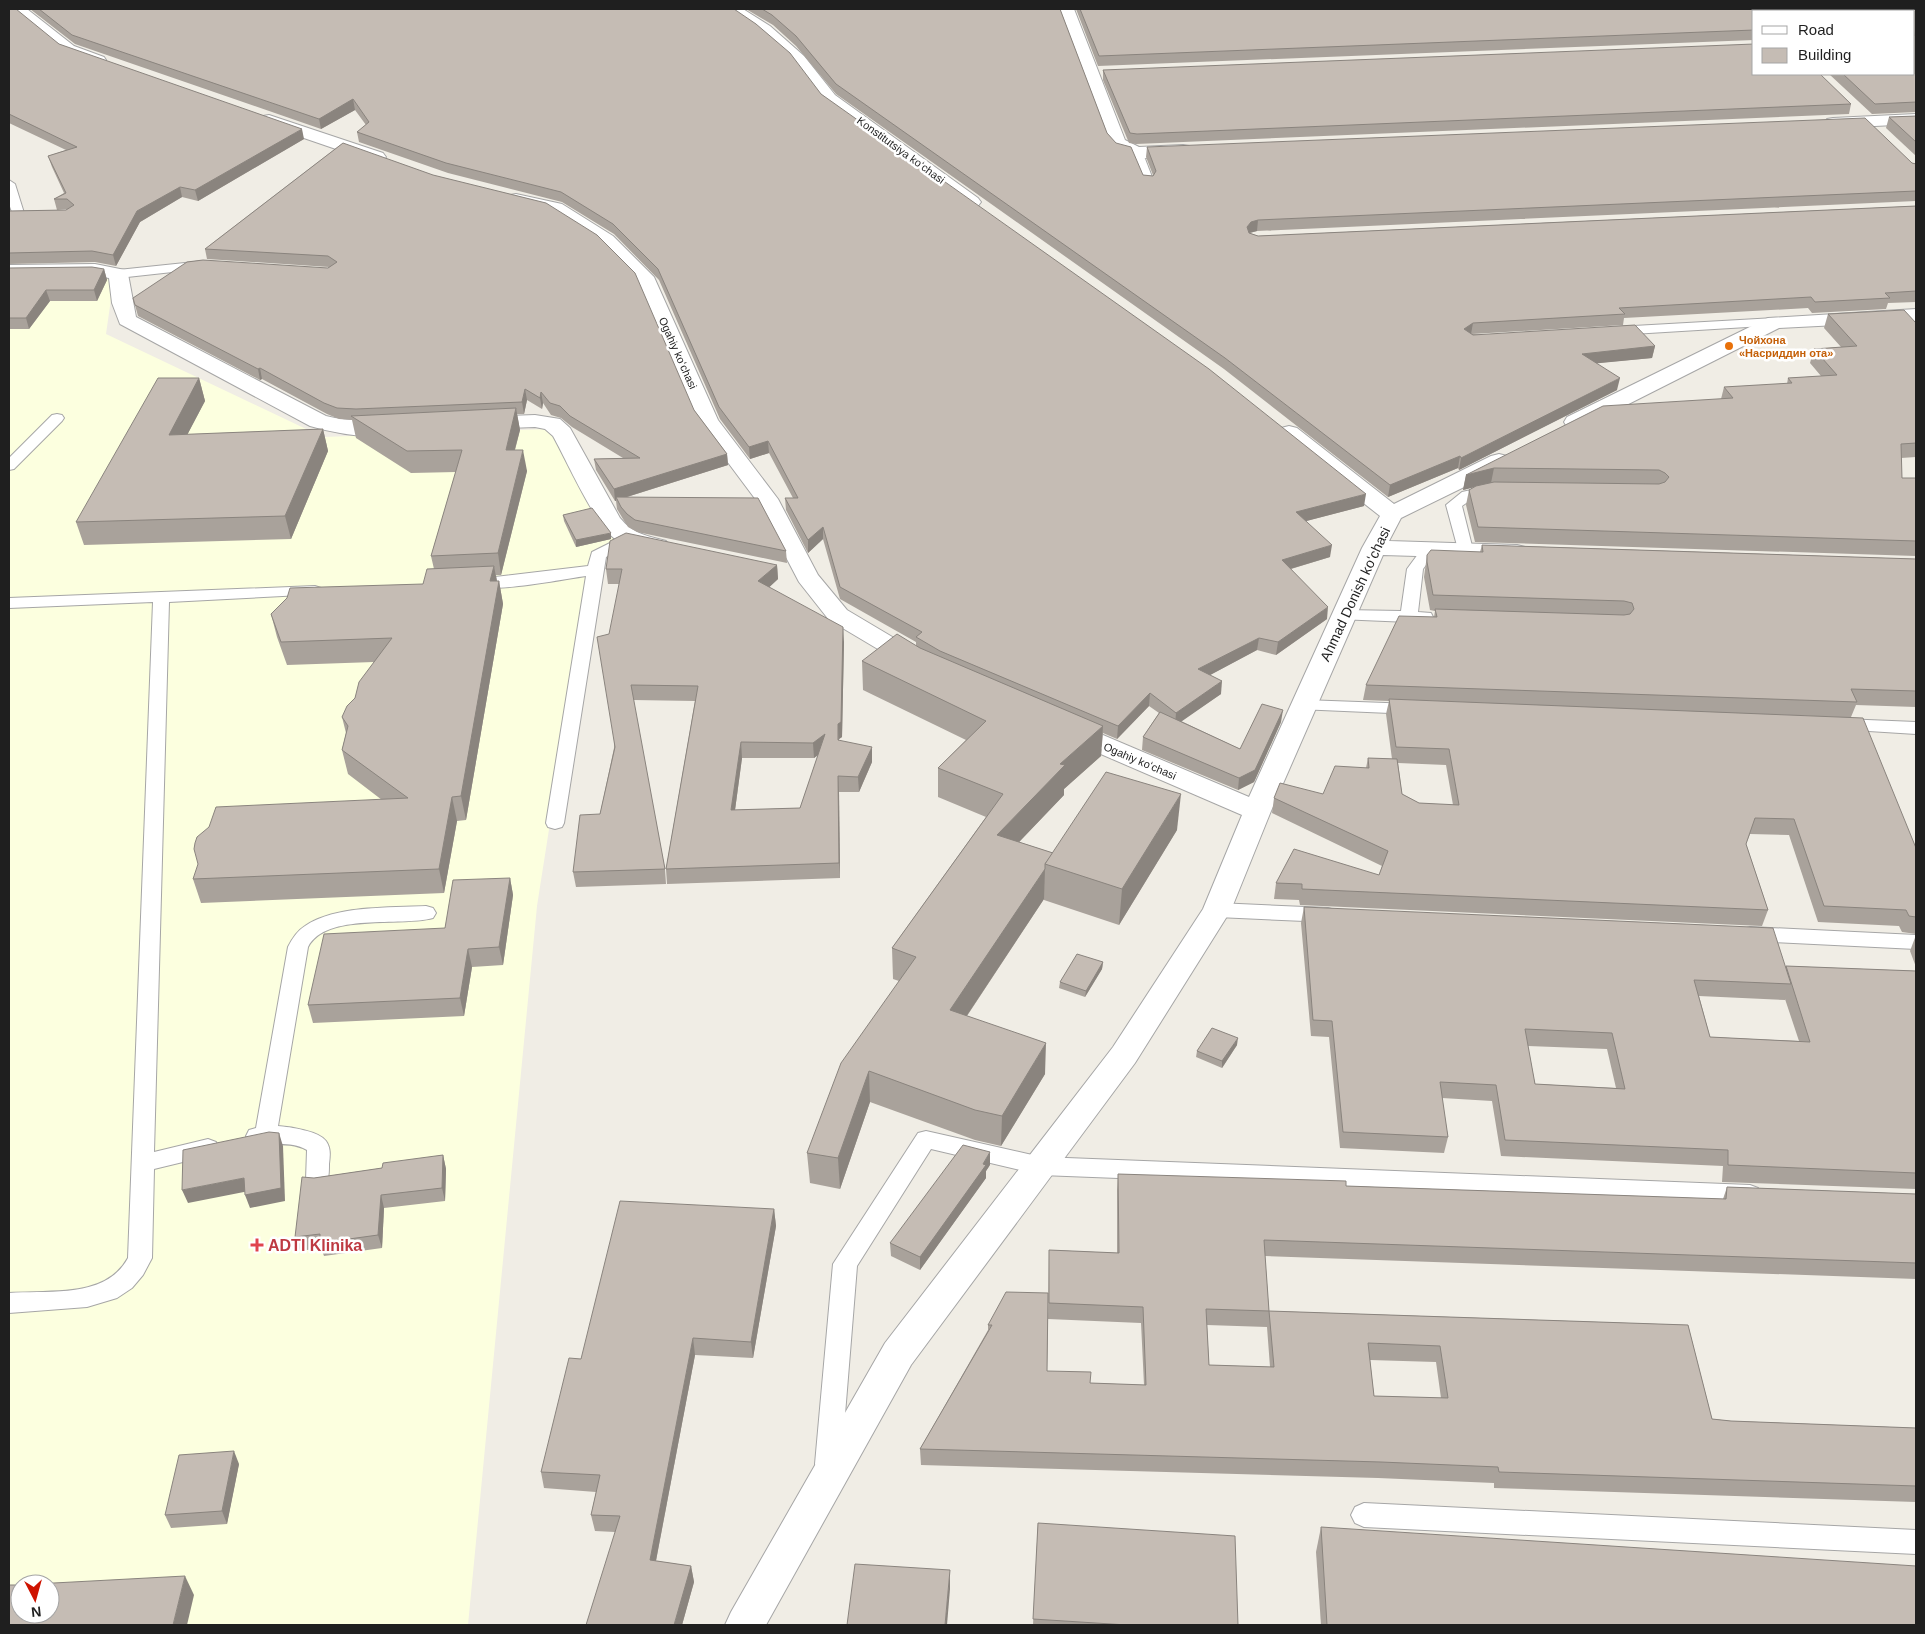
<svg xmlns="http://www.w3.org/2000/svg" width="1925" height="1634" viewBox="0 0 1925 1634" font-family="Arial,sans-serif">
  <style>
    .education { fill: #fcffdf; fill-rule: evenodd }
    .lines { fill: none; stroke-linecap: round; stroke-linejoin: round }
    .lane-casing { stroke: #a6a6a6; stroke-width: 2 }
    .street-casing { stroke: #a6a6a6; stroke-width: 2 }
    .lane { fill: #fff; fill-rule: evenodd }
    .street { fill: #fff; fill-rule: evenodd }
    .wall { fill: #a9a29b; fill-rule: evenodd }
    .shaded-wall { fill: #8a847e }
    .building { fill: #c5bcb4; stroke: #8a847e; fill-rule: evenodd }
    .food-dot { fill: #e8710a; stroke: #fff; stroke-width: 2 }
    .health-dot { fill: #e0444e; stroke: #fff; stroke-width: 2 }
    .labels { text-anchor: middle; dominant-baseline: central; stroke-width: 5; stroke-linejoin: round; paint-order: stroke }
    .far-street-label { font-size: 11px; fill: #1f1f1f; stroke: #fff }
    .far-food-label { font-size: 11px; font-weight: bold; fill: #c56008; stroke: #fff; text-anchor: start }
    .street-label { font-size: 14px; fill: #1f1f1f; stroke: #fff }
    .near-health-label { font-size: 16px; font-weight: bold; fill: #be3a42; stroke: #fff; text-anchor: start }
  </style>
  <rect width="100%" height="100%" fill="#f0ede5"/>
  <path class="education" d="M105,274l8,11 -7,49 217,103 225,-8 69,111 -21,9 -9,38 -50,319 -69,719h-459v-1349zM20,1584h30v30h-30z"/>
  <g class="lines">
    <defs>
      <g id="lane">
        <path d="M1136,147l6,4 12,31 -2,3h-8l-2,-3 -12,-31z"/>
        <path d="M9,180l6,4 9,29h18l2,3 -2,3 -27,1 -6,-16z"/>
        <path d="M204,261l5,1 2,3 -2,3 -91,10 -7,-4 7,-4z"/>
        <path d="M1775,318l7,4 -2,3 -164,10 -7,-4 7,-4z"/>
        <path d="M57,414l5,1 2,3 -2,3 -48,48 -5,1v-12l43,-43z"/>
        <path d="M1494,485l5,2 3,3 -3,3 -27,6 -10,7 11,44 -2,3h-12l-13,-48 16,-13z"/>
        <path d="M628,534l6,2 2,3 -2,3 -28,15 -42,266 -2,4 -7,2 -7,-2 -2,-4 40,-247c-28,4 -91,17 -117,10l-2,-3 2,-3 119,-14 4,-14z"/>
        <path d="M1430,544l6,2 2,3 -15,20 -5,43 13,1 2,4 -2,4 -22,1 -71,-3 -2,-4 2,-4 6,-1 57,1 6,-42 17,-23z"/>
        <path d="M315,586l6,2 2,3 -2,3 -152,8 -15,550 54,-13 8,3 3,6 -3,6 -62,15 -2,89 -9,17 -11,13 -15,10 -30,9 -78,6v-20c40,-3 97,6 119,-35l25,-656 -144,6v-10z"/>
        <path d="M1304,700l109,4 6,1 3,4 -3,4 -6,1 -115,-5 -3,-4 3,-4z"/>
        <path d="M1843,719l73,3v12l-79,-5 -3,-4 3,-4z"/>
        <path d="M1217,903l111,5 7,2 3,5 -3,5 -7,2 -111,-5 -7,-2 -3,-5 3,-5z"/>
        <path d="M426,906l7,2 3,5 -3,5c-32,9 -107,-6 -125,29l-30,179c12,1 41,5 48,15 5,7 4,15 3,23 0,8 0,15 -4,22l-8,3 -8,-3 -3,-6 1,-30c-20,-11 -39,-2 -58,-8l-3,-6 3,-6 7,-2 32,-181c4,-8 9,-16 17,-21 31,-21 85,-18 121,-20z"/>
        <path d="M1750,927l166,8v14l-166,-8 -7,-2 -3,-5 3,-5z"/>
        <path d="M926,1131l115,26 709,28 8,3 3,6 -3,6 -8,3 -709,-28 -110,-26 -74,117 -16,198 -4,8 -9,3 -9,-3 -4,-8 18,-200 85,-131z"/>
        <path d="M1364,1503l552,27v24l-552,-27 -9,-4 -4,-8 4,-8z"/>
      </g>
      <g id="street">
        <path d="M10,9h17l47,37 30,11 2,3 -2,3 -6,2 -36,-13z"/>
        <path d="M725,9h18l27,17 34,30 31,39 143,103 3,4 -3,4 -6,1 -6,-1 -143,-103 -31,-41 -34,-30z"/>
        <path d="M1058,9h16l51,131 14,7 44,-2 6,1 3,4 -3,4c-23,6 -58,8 -78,-7z"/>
        <path d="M1916,114v10l-83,4 -6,-1 -3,-4 3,-4 6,-1z"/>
        <path d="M269,115l114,38 3,4 -3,4 -6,1 -6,-1 -108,-37 -3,-4 3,-4z"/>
        <path d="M516,194l46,10 51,32 41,41 64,143 60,79 40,76 29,35 79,47 4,5 -4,5 -9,3 -9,-3 -79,-47 -30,-38 -43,-82 -59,-79 -59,-138 -39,-39 -50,-32 -39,-9 -3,-4 3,-4z"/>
        <path d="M95,264l30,6 3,4 8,43 190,99c24,7 48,2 72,7l3,5 -3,5c-28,7 -60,1 -88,-7l-190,-102 -8,-21 -3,-25 -14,-2 -86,1v-12z"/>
        <path d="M1916,309v12l-137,7 -196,99 -8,1 -8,-1 -3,-5 3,-5 201,-99z"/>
        <path d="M535,415l25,4 10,9 50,90c13,16 28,18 46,23l4,5 -4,5c-8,2 -14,1 -22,-1 -10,-3 -21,-5 -29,-11 -21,-16 -48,-78 -62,-103l-8,-7 -10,-2 -55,2 -8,-1 -3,-5 3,-5 8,-1z"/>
        <path d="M1289,426l8,2 97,76 97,-48 8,-2 8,2 3,5 -3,5 -106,52 -12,23 128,4 8,2 4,5 -4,5 -8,2 -134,-4 -112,256 -40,99 -96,153 -224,302 -145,260h-41l6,-13 154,-269 228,-296 90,-138 39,-94 -183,-79 -4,-6 4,-6 9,-2 9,2 172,73 113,-249 18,-32 -99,-78 -3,-5 3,-5z"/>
      </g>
    </defs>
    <use href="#lane" class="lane-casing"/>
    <use href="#street" class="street-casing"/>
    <use href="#lane" class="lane"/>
    <use href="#street" class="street"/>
  </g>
  <g class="wall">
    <path d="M9,9l50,35 245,95 -106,62 -16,-4 -42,25 -24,44 -21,-4 -86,2v-53l57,-1 1,-1 -10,1 -3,-11 10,-6 -12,-26 -4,-11 18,-6 -57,-27z"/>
    <path d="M30,9h704l87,85 543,412 -58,15 24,36 -39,12 36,50 -51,36 -19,-5 -47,25 11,19 -40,27 59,28 41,-27 -27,60 -16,8 -96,-40 1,-13 16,-24 -10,-7 -32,33 -14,-6 -2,23 -37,33v6l-45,47 34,11 124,-23 -58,95 -75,-25v-1l-77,117 78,58 -44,72 -26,-6 -105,-38 -30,87 -30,-6 -3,-30 92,-172 -6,-2 -1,-31 94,-131 -48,-20v-29l28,-28 -103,-50 -1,-29 54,-15v-4l-76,-43 -17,-60 -15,14 -22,-43 -1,-12h8l-24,-45 -19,6 -30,-40 -61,-139 -45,-46 -52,-32 -114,-29 -89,-31 -2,-10 9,-7 -11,-15 -34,19 -246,-85z"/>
    <path d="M746,9h314l47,124 36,42 10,1v-1l-7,-18 1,-10 765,16 4,1v37l-659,30 -7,2 8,3 658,-30v96l-28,1 -2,6 -74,4 -4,-5 -184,10 -1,7 -151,9 183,12 -3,12 -55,5 20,27 -158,80 -1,-2 -70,29 -164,-128 -388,-275 -40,-48 -23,-21z"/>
    <path d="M1076,9h840v27l-1,-1v1l1,1v75l-44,2 -43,-40h85l-160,-63v29l-656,26z"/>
    <path d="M1103,70l748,34 -2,10 -713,30 -7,-1 -26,-63z"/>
    <path d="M1916,116v40l-30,-28 3,-11z"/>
    <path d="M343,143l351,267 33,44 1,11 -101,32 159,54 1,12 -150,-31 -9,-5 -5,-8 -6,-10 -1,-8h-1l-19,-31 -2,-11 29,-1 -51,-31 -11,-9 -10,-3 -8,-12 -1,6 -15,-9 -3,14h-7l3,16 -5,20 12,21 -26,104h-5l1,6h2l4,23 -37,216 -9,1 -13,72 -243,10 -8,-24 189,-79 -34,-26 -6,-24 4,-17 -4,-16 13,-19 19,-36 -87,3 -10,-28 -6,-23 152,-30 11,-15 -3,-13 25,-84 -45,1 -55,-35 -4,-18 -13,-1 -12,-5 -65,-35 -2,1 -122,-64 -3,-11 193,-37 1,-1 -122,-8 -2,-10z"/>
    <path d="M9,268l95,1 3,11 -10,21h-47l-21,28h-20z"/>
    <path d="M1828,314l88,9v134l-15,1 1,20h14v78l-441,-14 -9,-37 3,-15 5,-3 -11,3 3,-15 255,-76 3,-12 63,-3 1,-6 33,-2 -11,-13 4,-14 27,-2 -17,-19z"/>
    <path d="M199,378l6,23 -18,34 136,-6 5,22 -37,88 -207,6 -8,-23z"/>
    <path d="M563,515l48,24 -35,8 -12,-26z"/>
    <path d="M1482,545l434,14v148l-60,-2 -5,12 65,131v86l-14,-2 -3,-6 -81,-4 -29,-87 -39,-1 -4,10 22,66 -6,16 -462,-21 -1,-5 -25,-1 2,-16 103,-8 3,-9 -110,-53 2,-15 49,-4 43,-26 2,-10 24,1 -6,-45 3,-13 -26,-1 3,-15 68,-68 1,-6 -5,-1 -6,-33 3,-22 53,-3zM1398,763l48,2 7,40 -34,-2 -17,-9z"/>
    <path d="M777,565l1,14 -9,8 75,55 -2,95 -3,2v2l33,21 -13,30h-20l1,86 -173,6 -1,-15 29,-168 -62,-1 32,169 1,15 -90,3 -3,-15 27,-58 14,-66 5,-164h-11l-2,-15zM818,755l-18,53 -65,2 7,-52h72z"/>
    <path d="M510,878l3,17 -10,70 -31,2 -8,49 -151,7 -5,-18 137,-77z"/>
    <path d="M1304,907l481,59 131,5v218l-194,-7 1,-16 -222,-10 -9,-55 -50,-3 6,39 -4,16 -104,-5 -11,-111 -18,-1 -10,-113zM1699,996l86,4v-1l14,42 -89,-4zM1528,1046l79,3 9,39 -81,-4z"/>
    <path d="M1916,935v32l-6,-16z"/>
    <path d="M1103,962l-1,7 -17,28 -26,-9 1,-6z"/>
    <path d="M1237,1045l-15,23 -26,-11 1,-6z"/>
    <path d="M443,1155l3,14 -1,32 -61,7 -2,40 -58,8 -3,-8 -21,3 -5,-14 19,-59 68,-10z"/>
    <path d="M990,1165l-4,6v7l-66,92 -29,-14 -1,-13z"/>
    <path d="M1118,1174l228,12 377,13 4,-12 189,7v85l-651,-23 4,55 419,14 24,94 19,2 185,7v74l-422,-14v-5l-116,-5 -457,-13 -1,-16 68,-119v-5l60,-6 1,-69 68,3v-63zM1048,1319l93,4 3,62 -54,-2 -43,-12zM1207,1325l60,2 3,40 -61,-2zM1370,1360l66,2 5,36 -67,-2z"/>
    <path d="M774,1209l2,17 -23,132 -58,-3 -39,206 35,5 3,16 -12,43 -67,-93 -20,-1 -4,-16 5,-23 -52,-4 -3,-16 40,-113z"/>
    <path d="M239,1464l-12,60 -56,4 -6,-13z"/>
    <path d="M1038,1523l200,102h-205z"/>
    <path d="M1321,1527l595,98h-595l-5,-73z"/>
  </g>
  <g class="shaded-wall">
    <path d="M353,99l2,11 -34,19 -2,-10z"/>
    <path d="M302,129l2,10 -106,62 -3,-11z"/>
    <path d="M180,187l2,10 -42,25 -24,44 -3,-11 24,-44z"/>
    <path d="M1258,220l-1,11 -8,2 -2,-6 4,-5z"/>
    <path d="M104,269l3,11 -10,21 -3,-11z"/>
    <path d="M46,290l4,11 -21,28 -3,-11z"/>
    <path d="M1473,323l-2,11 -7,-5z"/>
    <path d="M1655,346l-3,12 -72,7 2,-11z"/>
    <path d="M260,368l2,11 -2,1 -2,-11z"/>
    <path d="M199,378l6,23 -30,57 -6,-23z"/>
    <path d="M1620,378l-3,12 -158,80 2,-12z"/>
    <path d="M525,389l2,11 -3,14 -2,-12z"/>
    <path d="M541,392l2,11 -1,6 -2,-11z"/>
    <path d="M516,408l4,22 -11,41 -3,-21z"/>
    <path d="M323,429l5,22 -37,88 -6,-23z"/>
    <path d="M768,441l1,12 -19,6 -1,-12z"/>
    <path d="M523,450l4,21 -26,104 -3,-22z"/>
    <path d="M727,454l1,11 -111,35 -1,-3v4h-1l-1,-12z"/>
    <path d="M1460,456l-2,12 -70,29 2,-12z"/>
    <path d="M1494,468l-3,15 -28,7 3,-15z"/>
    <path d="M1366,494l-2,12 -69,18 1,-12z"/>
    <path d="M823,527v12l-15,14v-13z"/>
    <path d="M611,533v6l-35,8v-7z"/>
    <path d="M1332,545l-2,12 -50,15 2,-12z"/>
    <path d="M777,565l1,14 -18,17 -2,-15z"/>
    <path d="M494,566l4,21 1,-6 4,23 -37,216 -5,-24 29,-215z"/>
    <path d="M1328,607l-1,12 -51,36 2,-13z"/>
    <path d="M843,627l1,15 -2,95 -3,2v17l-1,-32z"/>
    <path d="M1259,638l-2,12 -60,32 1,-13z"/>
    <path d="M1222,681l-1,13 -46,32 1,-13z"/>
    <path d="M1150,693l-1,13 -32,33 1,-13z"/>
    <path d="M1283,710l-2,12 -27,60 -16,8 1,-12z"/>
    <path d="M1103,726l-2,30 -37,33v6l-67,70v-30l63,-71z"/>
    <path d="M825,734l1,15 -12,9 -1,-15z"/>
    <path d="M741,742l1,16 -9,67 -2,-15z"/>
    <path d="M872,747v15l-13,30 -1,-15z"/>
    <path d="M838,776l1,16 1,86 -1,-15z"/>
    <path d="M1181,794l-4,36 -58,95 3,-36z"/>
    <path d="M452,797l5,24 -13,72 -5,-24z"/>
    <path d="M1045,869l-1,30 -94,142v-31z"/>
    <path d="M510,878l3,17 -10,70 -4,-18z"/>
    <path d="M468,949l4,18 -8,49 -4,-18z"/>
    <path d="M1103,962l-1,7 -17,28 1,-6z"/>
    <path d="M1238,1038l-1,7 -15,23v-7z"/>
    <path d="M1046,1043l-1,31 -44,72 1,-30z"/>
    <path d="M869,1071l1,31 -30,87 -2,-31z"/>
    <path d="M279,1133l4,13 2,55 -35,7 -5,-13z"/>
    <path d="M990,1152v13l-4,6v7l-66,92v-13l63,-93z"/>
    <path d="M443,1155l3,14 -1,32 -3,-13z"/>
    <path d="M244,1178l5,13 -61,12 -6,-13z"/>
    <path d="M381,1195l3,13 -2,40 -4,-13z"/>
    <path d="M774,1209l2,17 -23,132 -2,-16z"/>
    <path d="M693,1338l2,17 -42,221 -3,-16z"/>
    <path d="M234,1451l5,13 -12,60 -5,-13z"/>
    <path d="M691,1566l3,16 -12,43h-8z"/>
    <path d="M950,1570v19l-3,36h-2z"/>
    <path d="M185,1576l9,19 -7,30h-14z"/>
  </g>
  <g class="building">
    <path d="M9,9h7l43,35 243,85 -107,61 -15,-3 -43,24 -24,44 -21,-4 -83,2v-42l57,-1 8,-5 -7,-6h-13l12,-6 -18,-37 29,-9 -68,-33z"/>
    <path d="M39,9h695l22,15 34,29 31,41 388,275 157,125 -70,18 36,33 -50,15 46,47 -50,35 -19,-4 -61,31 24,12 -46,32 -26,-20 -32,33 -178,-75 -24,-14 6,-5 -82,-45 -17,-60 -15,13 -23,-42h13l-30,-57 -19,6 -30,-40 -61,-138 -45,-45 -52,-32 -115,-29 -89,-31 12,-10 -16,-23 -34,20 -247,-84z"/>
    <path d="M762,9h298l47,124 9,10 15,4 12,28 10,1 3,-5 -9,-24 718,-29 47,45 4,1v27l-658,29 -7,2 -4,5 2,6 9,3 658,-30v85l-31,2 5,5 -75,4 -4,-5 -192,11 6,6 -152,9 -9,6 9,6 162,-10 20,21 -73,8 38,24 -159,80 -1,-2 -70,29 -165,-127 -389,-274 -40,-48 -24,-21z"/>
    <path d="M1080,9h836v16l-1,11 1,1v65l-41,2 -32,-30h71v-63h-160v19l-655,26z"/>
    <path d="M1754,44v30h66l31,30 -714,30 -7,-1 -27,-63z"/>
    <path d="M1916,116v26l-27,-25z"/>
    <path d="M343,143l90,32 113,28 51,32 38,38 59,137 33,44 -113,35 -20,-30 46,-1 -70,-42 -10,-10 -10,-3 -9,-11 -1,6 -15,-9 -3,13 -166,7 -19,-1 -13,-5 -64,-35 -2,1 -123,-64 -2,-7 54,-36 16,-2 125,8 9,-6 -9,-6 -123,-7z"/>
    <path d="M92,267l12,2 -10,21h-48l-20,28h-17v-50z"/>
    <path d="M1904,310l12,13v120l-15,1 1,34h14v63l-438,-14 -9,-37 7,-4 18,-4 165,2 6,-2 4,-5 -4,-4 -6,-3 -165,-2 -28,7 137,-69 130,-8 -9,-11 68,-4 -4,-5 49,-3 -23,-26 43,-3 -29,-32z"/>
    <path d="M158,378h41l-30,57 154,-6 -38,87 -209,6z"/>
    <path d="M516,408l-10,42h17l-25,103 -67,3 31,-106 -55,1 -56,-35z"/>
    <path d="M616,497l142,1 28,53 -151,-31 -8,-6 -6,-7z"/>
    <path d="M592,508l19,25 -35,7 -13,-25z"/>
    <path d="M626,533l151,32 -19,16 85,46 -2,95 -3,2v16l34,7 -14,30 -20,-1 1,87 -173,6 32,-183 -67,-1 34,184 -92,3 7,-57 20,-1 15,-67 -18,-110 12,-3 13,-65h-16l4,-28zM825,734l-25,74 -69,2 10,-68 72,1z"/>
    <path d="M1482,545l434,14v132l-65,-2 6,13 -491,-17 33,-69 38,1 -2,-8 189,6 6,-1 4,-5 -2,-6 -8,-2 -191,-6 -6,-33v-7l4,-5 52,2z"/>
    <path d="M494,566l-4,15h9l-38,215 -9,1 -13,72 -246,10 5,-15 -4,-15 1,-6 2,-6 12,-10 7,-20 192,-9 -66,-48 6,-24 -6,-9 5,-11 8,-8 4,-16 33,-44 -111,4 -10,-28 16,-16 3,-10 133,-4 4,-15z"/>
    <path d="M897,634l23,14 183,78 -43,38 5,1 -68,70 56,18 -8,11v5l-95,141 96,33 -44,73 -27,-6 -106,-39 -31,87 -31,-5 34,-90 75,-106 -24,-9 111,-154 -65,-26 48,-47 -124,-60z"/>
    <path d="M1389,699l474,19 53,130v69l-7,-1 -3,-6 -82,-4 -30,-87 -39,-1 -9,26 22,66 -466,-21v-5l-26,-1 18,-34 85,26 9,-24 -114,-53 6,-15 43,11 12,-28 34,2 -1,-10 29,1 5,35 17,9 40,2 -10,-56 -53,-2z"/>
    <path d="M1262,704l21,6 -28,60 -16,8 -96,-41 17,-25 80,37z"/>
    <path d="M1106,772l75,22 -59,95 -77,-25z"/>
    <path d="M510,878l-11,69 -31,2 -8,49 -152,7 16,-71 121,-6 8,-48z"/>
    <path d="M1304,907l469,21 18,56 -97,-4 16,57 100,5 -24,-76 130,5v202l-188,-8v-15l-223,-10 -9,-55 -56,-3 8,55 -105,-5 -11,-111 -19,-1zM1525,1029l87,4 13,56 -90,-5z"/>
    <path d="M1077,954l26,8 -17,29 -26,-9z"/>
    <path d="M1212,1028l26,10 -16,23 -25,-10z"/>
    <path d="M269,1132l10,1 2,55 -36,7 -1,-17 -62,12 1,-40z"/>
    <path d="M963,1145l27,7 -7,12 3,1 -66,92 -30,-14z"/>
    <path d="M443,1155l-1,33 -61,7 -3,40 -58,8v-9l-25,3 7,-60 12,1 68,-10 1,-5z"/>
    <path d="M1118,1174l228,7v5l380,13 1,-12 189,7v69l-652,-23 5,71 419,14 24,94 19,2 185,7v58l-417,-14 -1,-5 -117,-5 -461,-13 72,-124h-4l18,-33 42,1 -1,78 44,1 -1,11 56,2 -3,-78 -94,-4v-53l70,3zM1206,1309l63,2 5,56 -65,-2zM1368,1343l72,3 8,52 -74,-2z"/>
    <path d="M620,1201l154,8 -23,133 -58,-4 -43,222 41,6 -17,59h-88l34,-109 -29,-1 9,-40 -59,-3 28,-114 12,1z"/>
    <path d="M234,1451l-12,60 -57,4 14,-60z"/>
    <path d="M1038,1523l197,13 3,89h-111l-94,-6z"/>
    <path d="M1321,1527l595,39v59h-589z"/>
    <path d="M855,1564l95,6 -5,55h-98z"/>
    <path d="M185,1576l-12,49h-164v-40h11v29h30v-30h-15z"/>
  </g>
  <circle class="food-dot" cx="1729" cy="346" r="5"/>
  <path class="health-dot" d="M254.5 1237.5h5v5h5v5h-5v5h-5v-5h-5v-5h5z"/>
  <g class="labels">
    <g class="far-street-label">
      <text transform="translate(901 150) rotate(36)">Konstitutsiya koʻchasi</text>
      <text transform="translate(678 353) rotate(66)">Ogahiy koʻchasi</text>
      <text transform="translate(1140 761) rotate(23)">Ogahiy koʻchasi</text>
    </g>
    <g class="far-food-label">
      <text x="1739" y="340">Чойхона<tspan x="1739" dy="13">«Насриддин ота»</tspan></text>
    </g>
    <g class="street-label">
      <text transform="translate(1355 594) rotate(-65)">Ahmad Donish koʻchasi</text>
    </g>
    <g class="near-health-label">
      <text x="268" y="1245">ADTI Klinika</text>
    </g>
  </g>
  <rect width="1925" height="1634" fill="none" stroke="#1f1f1f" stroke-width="20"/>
  <rect x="1752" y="10" width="162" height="65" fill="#ffffff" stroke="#a5a5a5"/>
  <rect x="1762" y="26" width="25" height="8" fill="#ffffff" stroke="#a5a5a5"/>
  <text x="1798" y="35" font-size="15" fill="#1f1f1f">Road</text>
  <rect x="1762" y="48" width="25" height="15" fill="#c5bcb4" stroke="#a5a5a5"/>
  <text x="1798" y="60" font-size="15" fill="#1f1f1f">Building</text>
  <g transform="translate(35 1599) rotate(174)"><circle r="24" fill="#ffffff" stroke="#a5a5a5"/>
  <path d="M0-4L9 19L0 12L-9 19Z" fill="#ce1300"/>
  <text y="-8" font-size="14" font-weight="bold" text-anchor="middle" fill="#1f1f1f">N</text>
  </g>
</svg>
